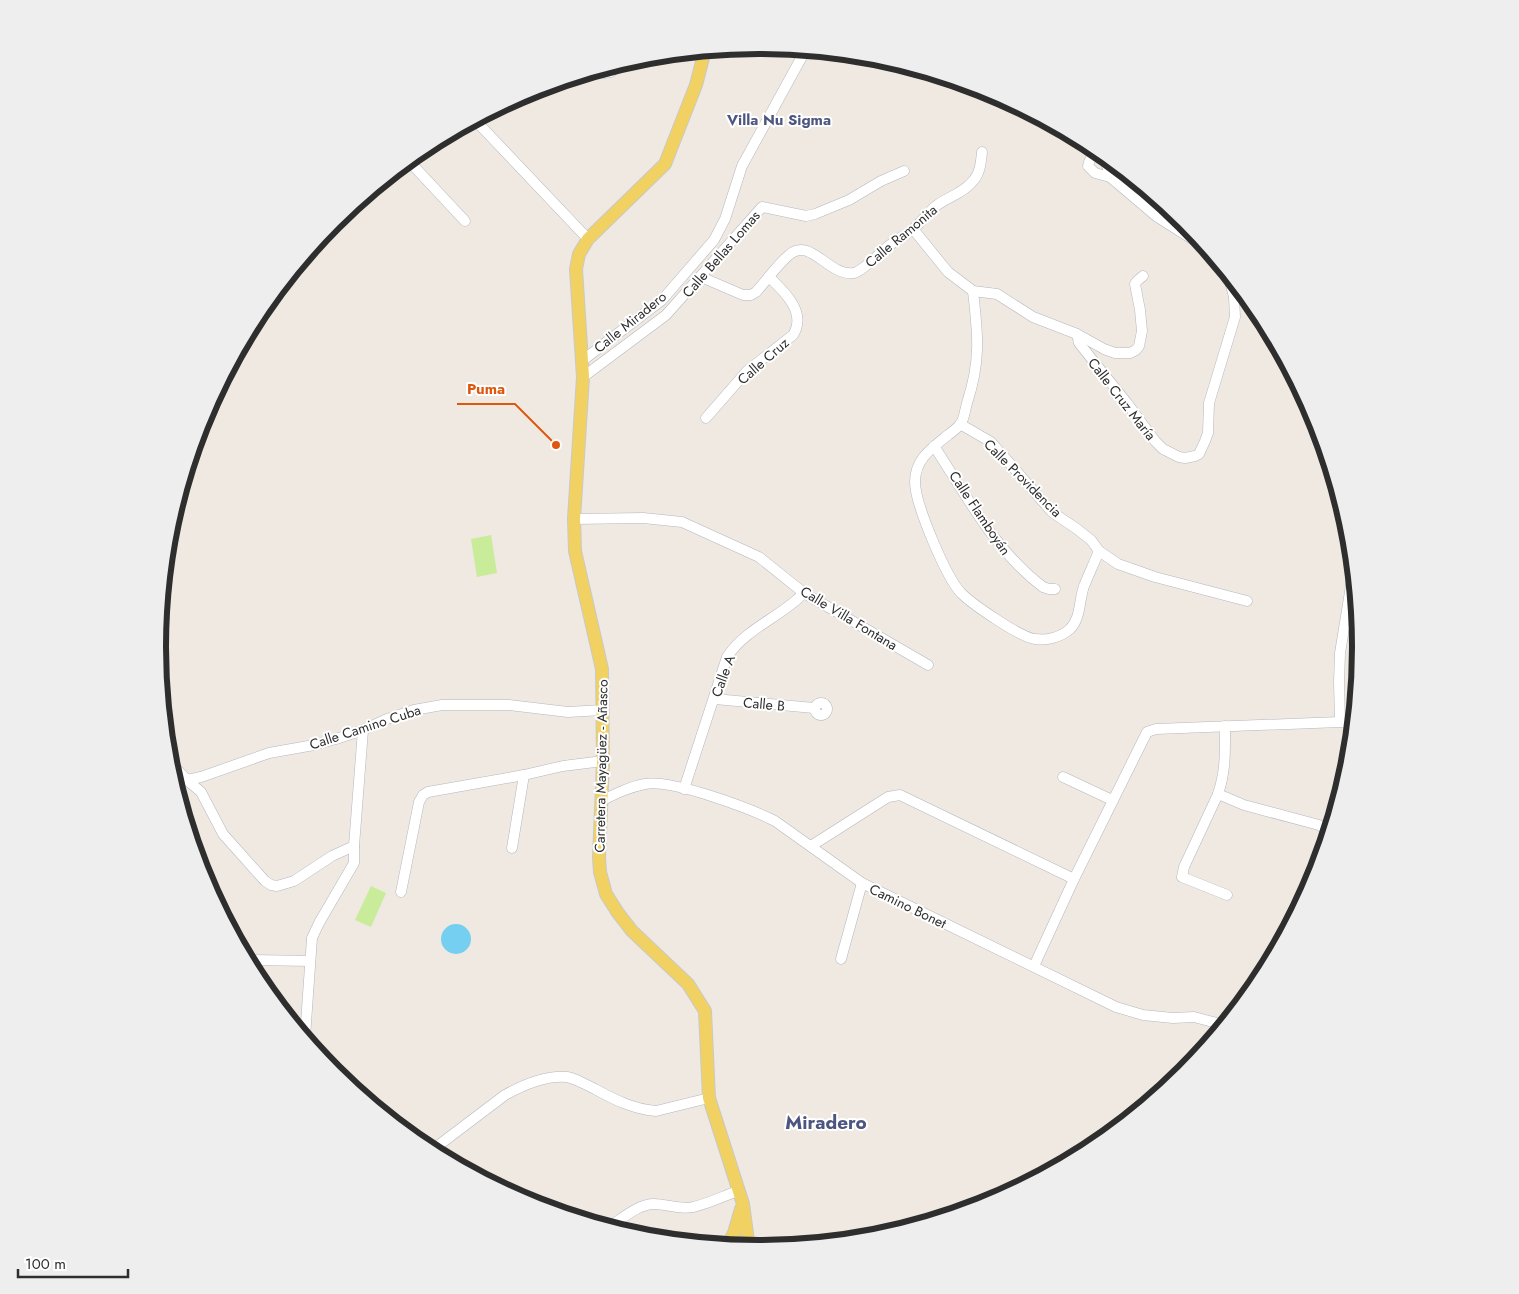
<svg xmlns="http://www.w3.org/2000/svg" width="1519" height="1294" viewBox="0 0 1519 1294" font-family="Jost,sans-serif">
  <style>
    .pitch { fill: #c9ec9a }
    .water { fill: #75cff0 }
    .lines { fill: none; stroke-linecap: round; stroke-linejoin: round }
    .minor-casing { stroke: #b4b7c1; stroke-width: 11 }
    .major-casing { stroke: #c9c9c9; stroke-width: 14 }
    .minor { stroke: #fff; stroke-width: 10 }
    .major { stroke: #f2d163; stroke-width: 12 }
    .labels { text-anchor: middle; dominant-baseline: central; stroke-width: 4; stroke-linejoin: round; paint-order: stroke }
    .street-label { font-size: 14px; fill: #2e2e2e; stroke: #fff }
    .neighbourhood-label { font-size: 15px; font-weight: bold; fill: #4d5680; stroke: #fff }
    .district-label { font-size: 19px; font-weight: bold; fill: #4d5680; stroke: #fff }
    .rim { fill: none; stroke: #2e2e2e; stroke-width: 6 }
    .leader { fill: none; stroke: #df570e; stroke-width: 2 }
    .callout-dot { fill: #df570e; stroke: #fff; stroke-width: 2 }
    .callout-label { font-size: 15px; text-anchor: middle; font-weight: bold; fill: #df570e; stroke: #fff; stroke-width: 4; stroke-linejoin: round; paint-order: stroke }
  </style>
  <rect width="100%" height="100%" fill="#efe9e1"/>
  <g class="pitch">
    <path d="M491,535l6,38 -20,4 -6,-38z"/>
    <path d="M371,886l15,7 -15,34 -16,-7z"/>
  </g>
  <circle class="water" cx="456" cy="939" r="15"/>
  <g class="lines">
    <defs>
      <g id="minor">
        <path d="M604,73l7,-1 5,-5 1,-3"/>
        <path d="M475,120l113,119"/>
        <path d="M408,160l57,61"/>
        <path d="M1110,177c-2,-10 -4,-20 -15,-22 -4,3 -6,5 -7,11l7,7 15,4 46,39 52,33"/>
        <path d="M913,229l35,43 25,19 24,3 36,23 44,17 27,15 11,4h15l6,-3 3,-4 3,-15 -2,-21 -5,-26 2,-3 6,-5"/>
        <path d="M701,277l42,18h8l5,-3c11,-12 21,-27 33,-37 21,-19 40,22 65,18 8,-2 23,-17 30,-23 8,-8 19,-13 28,-20 9,-7 15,-17 24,-24 11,-9 26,-12 35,-23 9,-8 10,-20 11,-31"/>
        <path d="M973,291c5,44 8,69 -6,112 -2,7 -3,17 -7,22 -3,3 -8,7 -12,10 -16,13 -33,24 -33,47 0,22 31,95 46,111 11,11 60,45 74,46 12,2 26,-2 35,-10 11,-11 9,-29 14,-43 5,-12 10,-23 15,-35"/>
        <path d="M1077,334l2,9 48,60 28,38 8,8 16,8 6,1 10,-2 4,-2 6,-13 3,-8 1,-30 26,-86 -1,-20 -6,-23"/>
        <path d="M583,360l79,-60 52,-60 11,-21 17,-53 63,-115 -1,-2"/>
        <path d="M583,377l83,-62 96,-108 44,9 9,-2 34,-14 32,-19 23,-10"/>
        <path d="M706,418l41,-47 46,-36c14,-22 -8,-43 -24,-58"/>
        <path d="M960,424l31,18 61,70 25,17 14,11 8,11 19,13 37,13 92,24"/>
        <path d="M934,446c32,49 61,105 109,141l6,2h6"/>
        <path d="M574,519l69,-1 39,4 77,35 45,36 124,72"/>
        <path d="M715,699l99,9"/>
        <circle cx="821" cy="709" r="6"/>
        <path d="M1340,722l-1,-40 1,-29 14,-86"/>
        <path d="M1225,726c0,25 1,44 -7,68l-34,73 -2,10 45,18"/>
        <path d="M169,761l18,19 14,-3 68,-24 45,-8 22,-6 27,-9 24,-11 27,-9 28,-5h67l59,7 35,-2"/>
        <path d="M524,775l39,-9 40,-5"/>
        <path d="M1063,777l49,23"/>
        <path d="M175,782l12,-2 14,12 22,42 42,47 6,4 6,1 17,-5 38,-25 22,-10"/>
        <path d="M684,789l43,-132c19,-29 54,-40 77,-64"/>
        <path d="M1218,794l26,11 75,20 11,7"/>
        <path d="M601,801c14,-7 28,-14 44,-17 27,-5 104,24 130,37l87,62 254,124 27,8 30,3 21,-1 30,8"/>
        <path d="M811,846l77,-49 12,-2 174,84"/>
        <path d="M401,892l18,-90 4,-7 5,-3 96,-17 -12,73"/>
        <path d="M841,959l21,-76"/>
        <path d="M248,960l62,1"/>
        <path d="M1034,966l40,-87 73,-147 9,-3 184,-7 14,2"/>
        <path d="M305,1037l7,-99 7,-15 35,-60v-17l9,-116"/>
        <path d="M431,1151l74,-56c18,-10 40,-20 62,-18 10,2 19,8 28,12 20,11 38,20 61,22l53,-13"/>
        <path d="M609,1227c13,-8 29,-23 45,-23 13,0 26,6 39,3 15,-3 30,-11 45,-16"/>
      </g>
      <g id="major">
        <path d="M703,51v7l-7,27 -31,79 -77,75 -9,15 -3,15 7,108 -9,142 1,32 27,118 1,92 -4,97 1,14 6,22 12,19 14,18 56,53 17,27 4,87 34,106 6,44"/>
        <path d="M727,1246l7,-13 7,-24"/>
      </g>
    </defs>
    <use href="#minor" class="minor-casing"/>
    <use href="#major" class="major-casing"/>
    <use href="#minor" class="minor"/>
    <use href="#major" class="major"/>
  </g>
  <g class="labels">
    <g class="street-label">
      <text transform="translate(901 236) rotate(-40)">Calle Ramonita</text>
      <text transform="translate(721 254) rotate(-49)">Calle Bellas Lomas</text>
      <text transform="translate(630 322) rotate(-39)">Calle Miradero</text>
      <text transform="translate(763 361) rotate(-41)">Calle Cruz</text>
      <text transform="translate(1122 399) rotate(52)">Calle Cruz María</text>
      <text transform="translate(1023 478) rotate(45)">Calle Providencia</text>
      <text transform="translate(980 513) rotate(56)">Calle Flamboyán</text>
      <text transform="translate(849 618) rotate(31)">Calle Villa Fontana</text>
      <text transform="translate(723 676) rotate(-70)">Calle A</text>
      <text transform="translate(764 704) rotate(5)">Calle B</text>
      <text transform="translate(365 727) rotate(-18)">Calle Camino Cuba</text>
      <text transform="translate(601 766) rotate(-89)">Carretera Mayagüez - Añasco</text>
      <text transform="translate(908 906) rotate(26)">Camino Bonet</text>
    </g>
    <g class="neighbourhood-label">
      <text x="779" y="120">Villa Nu Sigma</text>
    </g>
    <g class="district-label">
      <text x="826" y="1122">Miradero</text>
    </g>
  </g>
  <path d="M0 0H1519V1294H0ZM166 647a593 593 0 1 1 1186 0a593 593 0 1 1-1186 0Z" fill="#eee" fill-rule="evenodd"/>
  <path class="rim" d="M166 647a593 593 0 1 1 1186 0a593 593 0 1 1-1186 0Z"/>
  <path class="leader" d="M556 445L515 404H457"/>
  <circle class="callout-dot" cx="556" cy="445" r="5"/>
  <g class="callout-label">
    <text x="486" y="394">Puma</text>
  </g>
  <path d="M18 1269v8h110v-8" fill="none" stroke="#2e2e2e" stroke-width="2.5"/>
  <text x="25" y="1269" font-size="15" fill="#2e2e2e" stroke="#ffffff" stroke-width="4" paint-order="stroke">100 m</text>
</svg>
